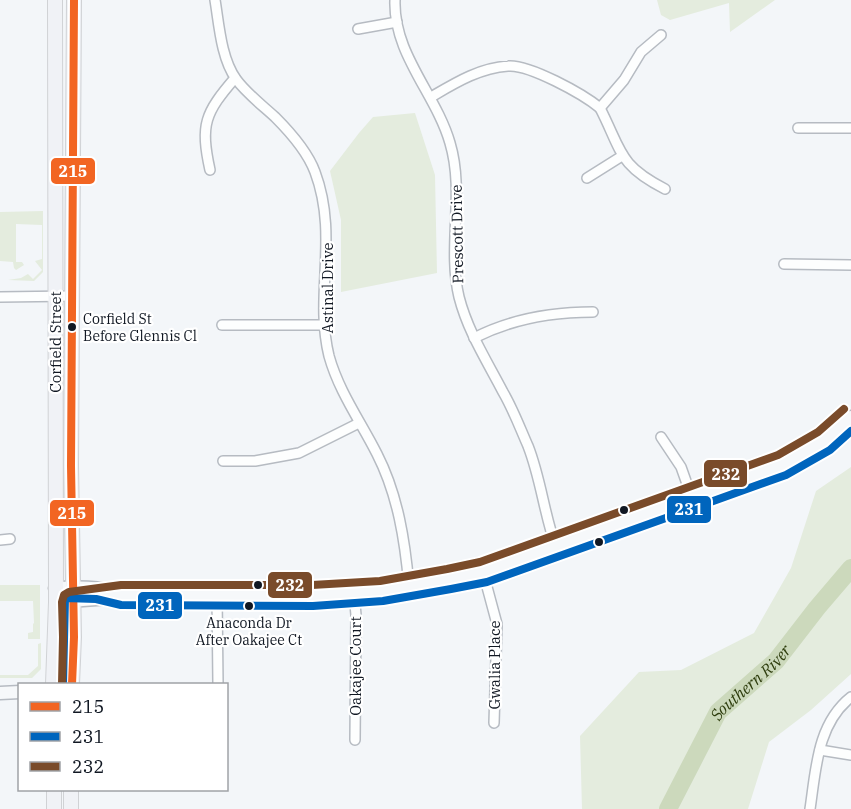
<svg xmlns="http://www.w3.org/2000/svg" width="851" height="809" viewBox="0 0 851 809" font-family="'IBM Plex Serif',serif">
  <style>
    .green { fill: #e4ecde }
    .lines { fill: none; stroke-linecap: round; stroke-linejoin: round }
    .river { stroke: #ccd9bc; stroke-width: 18 }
    .street-casing { stroke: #b6bbc2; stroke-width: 12 }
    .secondary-casing { stroke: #b6bbc2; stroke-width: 15 }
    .primary-casing { stroke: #d0d2d5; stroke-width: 16 }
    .street { stroke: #fdfefe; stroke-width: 9 }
    .secondary { stroke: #f6f8fa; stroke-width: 12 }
    .primary { stroke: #f0f2f6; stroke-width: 14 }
    .bus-1-casing { stroke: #fff; stroke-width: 12 }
    .bus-2-casing { stroke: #fff; stroke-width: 12 }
    .bus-3-casing { stroke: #fff; stroke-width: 12 }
    .bus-1 { stroke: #f26522; stroke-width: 8 }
    .bus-2 { stroke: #0065bd; stroke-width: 8 }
    .bus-3 { stroke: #7a4b2a; stroke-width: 8 }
    .bus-dot { fill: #111823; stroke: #fff; stroke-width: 2 }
    .labels { text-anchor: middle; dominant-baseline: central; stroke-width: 4.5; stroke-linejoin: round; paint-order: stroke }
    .bus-label { font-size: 14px; fill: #111823; stroke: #fff; text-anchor: start }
    .street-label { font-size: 15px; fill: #111823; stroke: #fff }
    .water-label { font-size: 16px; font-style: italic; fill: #2e3d0d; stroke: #fff }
    .line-badge { stroke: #fff; stroke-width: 2 }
    .badge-label { font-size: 16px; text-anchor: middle; font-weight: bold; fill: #fff }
  </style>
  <rect width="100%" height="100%" fill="#f3f6f9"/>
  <g class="green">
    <path d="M657,0h118l-45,32 -1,-29 -59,17 -9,-5z"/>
    <path d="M415,113l20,62 2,98 -96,19v-72l-11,-49 29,-38 14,-16z"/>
    <path d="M43,211v61l-9,9 -26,-1 13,-2 7,-4 5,5 9,-9 -7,-9 7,-2v-34l-26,-1v38h6l2,3 -8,5 -2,-2 -1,-6 -13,-1v-49z"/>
    <path d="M851,467v207l-40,36 -42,32 -21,67h-166l-2,-73 59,-64 42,-2 73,-37 37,-65 25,-77z"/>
    <path d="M0,585h40v54h-12v-6l5,-1v-8l1,-1 -1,-22h-33z"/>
    <path d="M41,643v26l-9,9h-32v-3h28l10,-9v-22z"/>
  </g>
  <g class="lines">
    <path class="river" id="s1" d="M668,809l50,-97 58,-51 41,-53 34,-40"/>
    <defs>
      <g id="street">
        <path d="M215,0c4,24 6,58 21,79 10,14 26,26 39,38 14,14 33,36 40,55 24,64 -1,123 14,184 10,36 32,66 48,98 21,41 28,87 32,132"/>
        <path d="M395,0c-2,54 41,94 55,143 15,50 -3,104 9,154 9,35 28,64 44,95 10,17 17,36 25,54 13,33 16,68 28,101"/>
        <path d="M358,29l39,-7"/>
        <path d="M431,97c24,-14 48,-29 77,-31 21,-2 75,28 92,42l24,-28 17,-28 20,-17"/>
        <path d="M600,108c22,43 18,57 65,81"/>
        <path d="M798,128h53"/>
        <path d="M210,170c-10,-46 -5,-57 25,-92"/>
        <path d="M587,178l35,-22"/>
        <path d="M784,264l67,1"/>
        <path d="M0,297l73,-1"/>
        <path d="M222,325h103"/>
        <path d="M474,338c37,-19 78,-26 119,-26"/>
        <path d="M661,437l20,30 11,31"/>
        <path d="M223,461h32l44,-8 60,-30"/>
        <path d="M0,540l10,-1"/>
        <path d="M483,572l14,52 -3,99"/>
        <path d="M354,593l2,22 -1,125"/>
        <path d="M217,596l1,88"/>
        <path d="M820,750l31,5"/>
        <path d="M810,809c6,-40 7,-85 41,-112"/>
      </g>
      <g id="secondary">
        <path d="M55,588c22,-1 44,-2 65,6"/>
        <path d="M56,602l54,-4 11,-3 191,1 69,-5 68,-12 34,-7 299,-107 42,-24 27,-24"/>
        <path d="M0,693l20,-1"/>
      </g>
      <g id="primary">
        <path d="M53,684l3,-82 -1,-602"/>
        <path d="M72,684l2,-47 -3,-171 3,-466"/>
        <path d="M54,809v-19"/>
        <path d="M71,809v-19"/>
      </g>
    </defs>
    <use href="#street" class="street-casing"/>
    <use href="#secondary" class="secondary-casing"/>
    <use href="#primary" class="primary-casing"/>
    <use href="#street" class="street"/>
    <use href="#secondary" class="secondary"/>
    <use href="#primary" class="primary"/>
    <defs>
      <path id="bus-1" d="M72,684l2,-47 -3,-171 3,-466"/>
      <path id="bus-2" d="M63,684l2,-86 31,1 25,6 192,1 70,-5 68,-12 36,-7 299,-107 44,-25 21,-19"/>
      <path id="bus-3" d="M62,684l1,-47 -1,-35 2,-7 5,-3 52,-7h191l68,-4 67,-12 33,-7 298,-107 40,-23 26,-23"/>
    </defs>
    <use href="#bus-1" class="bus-1-casing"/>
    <use href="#bus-2" class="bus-2-casing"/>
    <use href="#bus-3" class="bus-3-casing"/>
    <use href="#bus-1" class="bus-1"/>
    <use href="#bus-2" class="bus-2"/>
    <use href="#bus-3" class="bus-3"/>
  </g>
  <g class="bus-dot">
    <circle cx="72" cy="327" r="5"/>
    <circle cx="624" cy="510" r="5"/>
    <circle cx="599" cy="542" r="5"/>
    <circle cx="258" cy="585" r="5"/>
    <circle cx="249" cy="606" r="5"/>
  </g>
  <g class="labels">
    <g class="bus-label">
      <text x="83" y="319">Corfield St<tspan x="83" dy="17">Before Glennis Cl</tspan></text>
      <text x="249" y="623" text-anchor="middle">Anaconda Dr<tspan x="249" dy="17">After Oakajee Ct</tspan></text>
    </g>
    <g class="street-label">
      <text transform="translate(457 234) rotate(-91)">Prescott Drive</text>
      <text transform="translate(327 288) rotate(-90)">Astinal Drive</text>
      <text transform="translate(55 342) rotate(-90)">Corfield Street</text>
      <text transform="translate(494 665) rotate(-90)">Gwalia Place</text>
      <text transform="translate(355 666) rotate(-90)">Oakajee Court</text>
    </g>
    <g class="water-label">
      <text stroke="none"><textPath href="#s1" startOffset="153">Southern River</textPath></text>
    </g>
  </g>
  <g class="line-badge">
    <rect x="50" y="157" width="46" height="28" rx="6" fill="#f26522"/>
    <rect x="703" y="459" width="45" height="29" rx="6" fill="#7a4b2a"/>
    <rect x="666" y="495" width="46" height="29" rx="6" fill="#0065bd"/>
    <rect x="49" y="499" width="46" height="28" rx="6" fill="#f26522"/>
    <rect x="267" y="571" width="46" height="28" rx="6" fill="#7a4b2a"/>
    <rect x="137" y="591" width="46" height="29" rx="6" fill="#0065bd"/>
  </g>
  <g class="badge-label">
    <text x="73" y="177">215</text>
    <text x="726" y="480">232</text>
    <text x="689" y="515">231</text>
    <text x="72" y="519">215</text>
    <text x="290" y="591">232</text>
    <text x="160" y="611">231</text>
  </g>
  <rect x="18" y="683" width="210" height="108" fill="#ffffff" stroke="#a0a3a7" stroke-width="1.5"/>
  <rect x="30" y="702" width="30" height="9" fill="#f26522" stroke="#a0a3a7" stroke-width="1.5"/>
  <text x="72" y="713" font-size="18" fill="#111823">215</text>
  <rect x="30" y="732" width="30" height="9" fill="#0065bd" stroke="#a0a3a7" stroke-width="1.5"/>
  <text x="72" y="743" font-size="18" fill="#111823">231</text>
  <rect x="30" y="762" width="30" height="9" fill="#7a4b2a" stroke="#a0a3a7" stroke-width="1.5"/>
  <text x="72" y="773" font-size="18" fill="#111823">232</text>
</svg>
